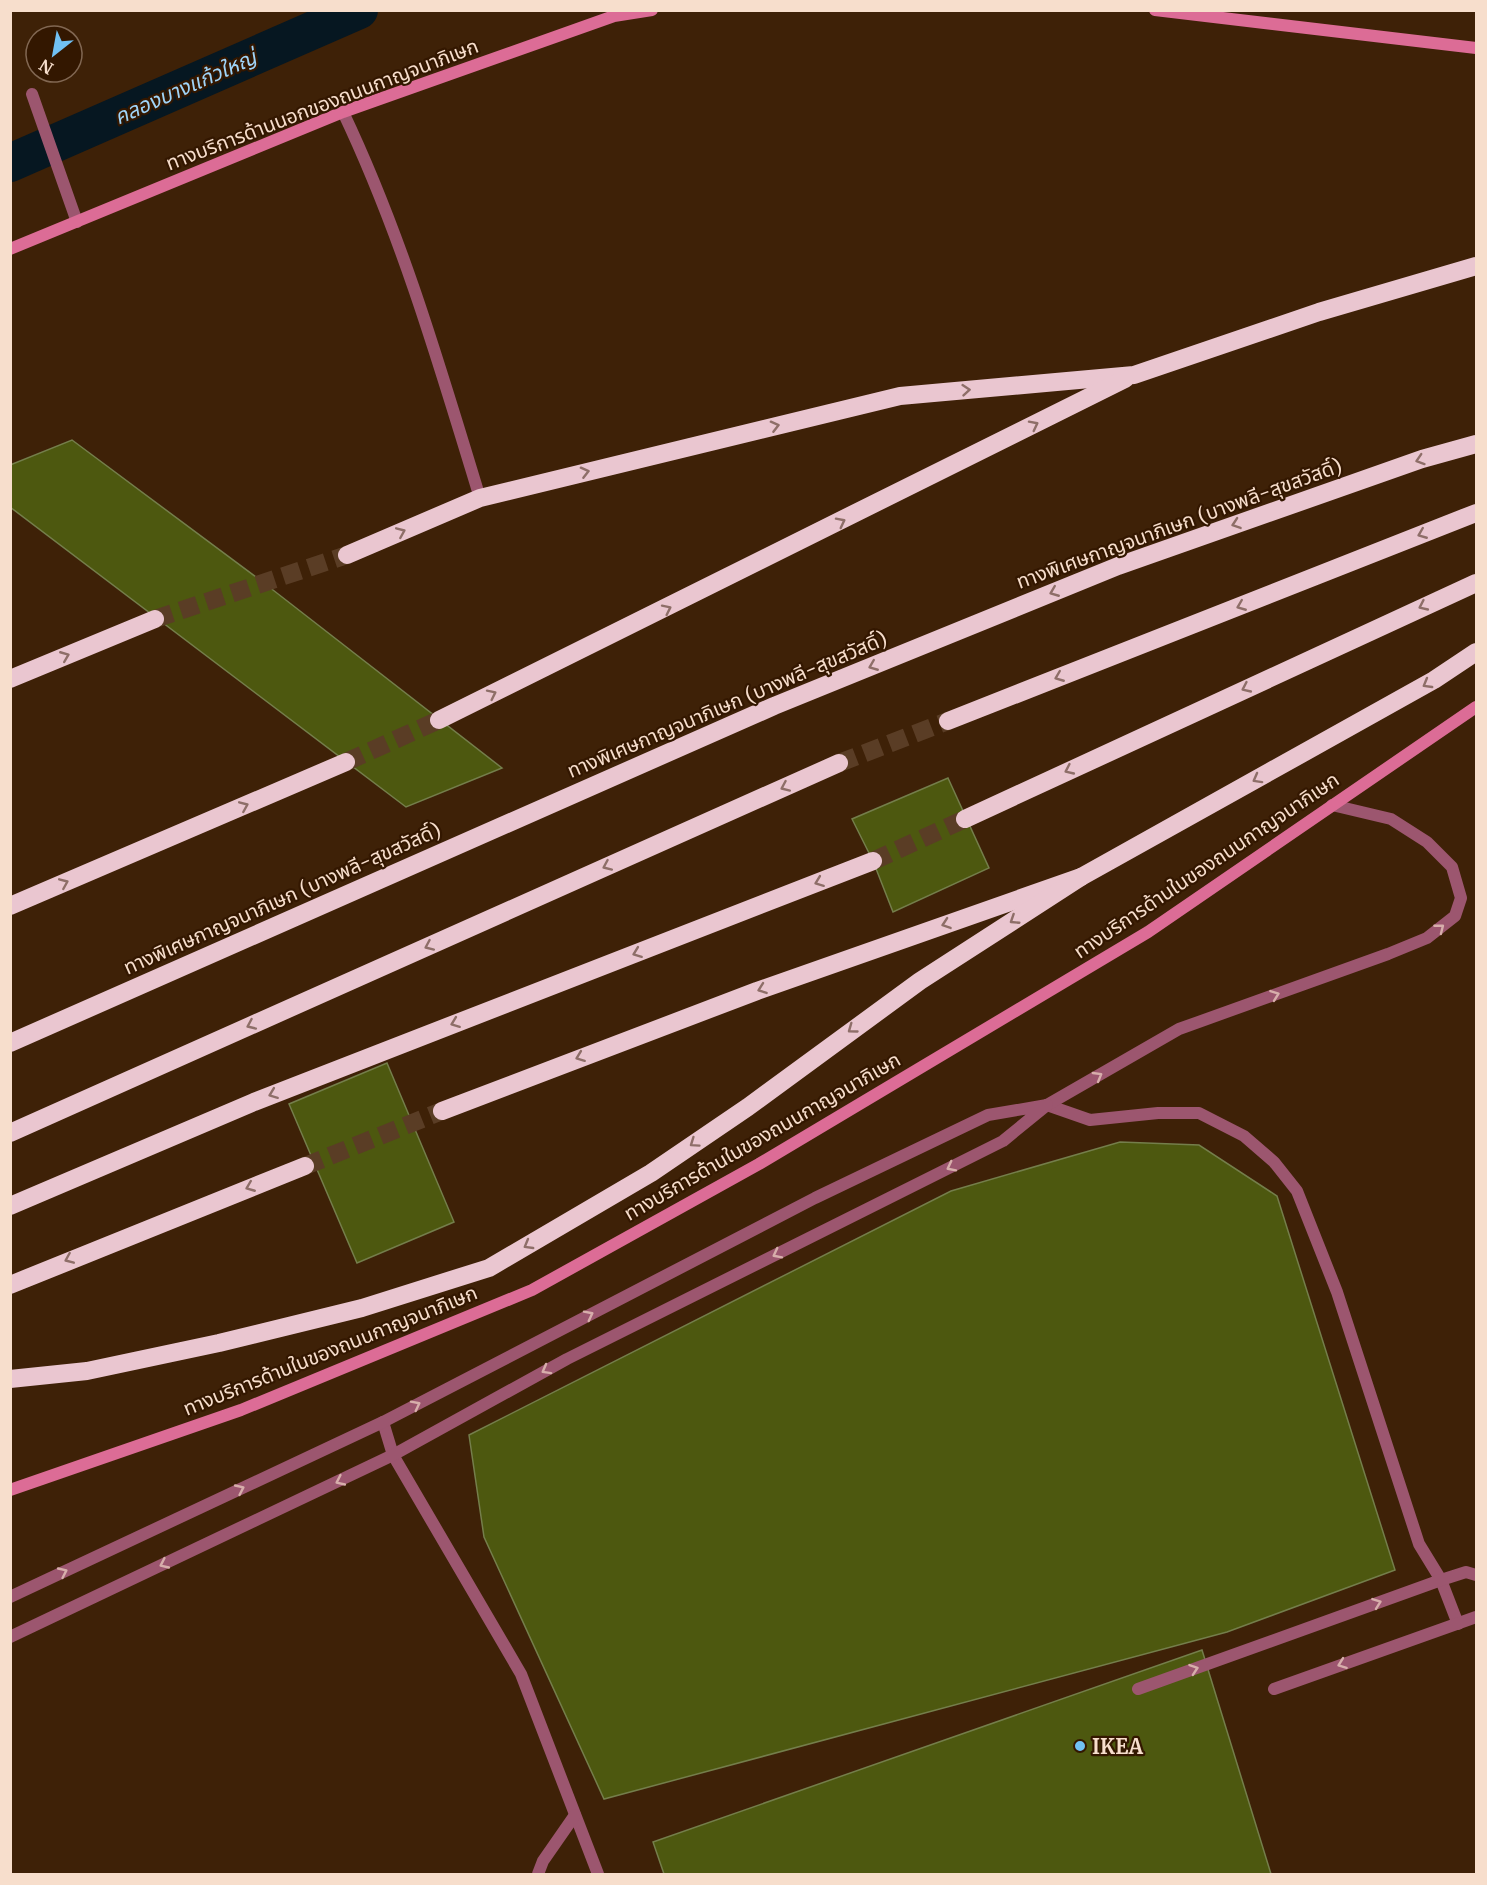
<svg xmlns="http://www.w3.org/2000/svg" width="1487" height="1885" viewBox="0 0 1487 1885" font-family="Merriweather,'Noto Sans Thai',serif">
  <style>
    .lines { fill: none; stroke-linecap: round; stroke-linejoin: round }
    .canal { stroke: #061721; stroke-width: 38 }
    .building { fill: #4d580f; stroke: #747e4b; stroke-width: 1.5 }
    .motorway-tunnel { stroke: #5a3d25; stroke-width: 18; stroke-dasharray: 18 9; stroke-linecap: butt }
    .service { stroke: #9c566f; stroke-width: 12 }
    .minor { stroke: #9c566f; stroke-width: 12 }
    .secondary { stroke: #dc6c96; stroke-width: 12 }
    .motorway { stroke: #eac6d0; stroke-width: 18 }
    .oneway { stroke: #8e6e68 }
    .oneway2 { stroke: #d7aeab }
    .poi-dot { fill: #71c1f4; stroke: #331700; stroke-width: 2 }
    .labels { text-anchor: middle; dominant-baseline: central; stroke-width: 4.5; stroke-linejoin: round; paint-order: stroke }
    .street-label { font-size: 20px; fill: #f7decc; stroke: #331700 }
    .poi-label { font-size: 20px; font-weight: bold; fill: #f7decc; stroke: #331700; text-anchor: start }
    .water-label { font-size: 21px; font-style: italic; fill: #9fd4f8; stroke: #331700 }
  </style>
  <rect width="100%" height="100%" fill="#3e2107"/>
  <g class="lines">
    <path class="canal" d="M10,163l349,-153"/>
  </g>
  <g class="building">
    <path d="M72,440l192,143 238,185 -96,39 -396,-300v-42z"/>
    <path d="M948,778l41,90 -96,44 -20,-51 -21,-42z"/>
    <path d="M387,1063l67,159 -97,41 -68,-159z"/>
    <path d="M1120,1142l79,3 78,51 118,374 -168,62 -623,167 -120,-262 -15,-102 482,-244z"/>
    <path d="M1202,1650l69,224h-607l-11,-32z"/>
  </g>
  <g class="lines">
    <g class="motorway-tunnel">
      <path d="M155,619l192,-64"/>
      <path d="M346,762l93,-42"/>
      <path d="M839,763l109,-42"/>
      <path d="M873,861l92,-42"/>
      <path d="M305,1166l137,-55"/>
    </g>
    <g class="service">
      <path d="M343,112c59,124 97,255 137,386"/>
      <path d="M1047,1105l43,15 68,-7h41l45,23 30,26 23,29 40,101 82,252 22,36 17,44"/>
      <path d="M1047,1105l132,-76 209,-75 39,-16 28,-22 6,-18 -9,-31 -25,-25 -36,-23 -59,-14"/>
      <path d="M383,1422l10,33 128,219 77,200"/>
      <path d="M10,1597l373,-175 432,-224 173,-83 59,-10 -44,36 -436,218 -174,96 -383,182"/>
      <path d="M1138,1689l303,-109 25,-8 10,3"/>
      <path d="M1274,1689l202,-72"/>
      <path d="M538,1874l5,-13 32,-46"/>
    </g>
    <path class="minor" d="M32,94l45,128"/>
    <g class="secondary">
      <path d="M1155,10l321,38"/>
      <path d="M10,249l333,-137 271,-96 38,-6"/>
      <path d="M10,1490l231,-80 291,-120 227,-126 389,-232 328,-225"/>
    </g>
    <g class="motorway">
      <path d="M347,555l133,-57 420,-102 234,-21 185,-63 157,-46"/>
      <path d="M10,679l145,-60"/>
      <path d="M439,720l686,-341"/>
      <path d="M948,721l528,-208"/>
      <path d="M965,819l511,-236"/>
      <path d="M10,906l336,-144"/>
      <path d="M10,1043l764,-337 344,-140 304,-107 54,-15"/>
      <path d="M442,1111l315,-120 324,-114 353,-197 42,-28"/>
      <path d="M10,1133l829,-370"/>
      <path d="M10,1206l244,-104 619,-241"/>
      <path d="M10,1285l295,-119"/>
      <path d="M10,1379l77,-8 132,-28 143,-35 127,-40 162,-95 97,-66 172,-126 161,-104"/>
    </g>
  </g>
  <defs><path id="oneway-chevron" d="M-2-3.5L2.5 0L-2 3.5" fill="none" stroke-width="1.6" stroke-linecap="round" stroke-linejoin="round" transform="scale(1.5)"/></defs>
  <g class="oneway">
    <use href="#oneway-chevron" transform="translate(966 390) rotate(-5)"/>
    <use href="#oneway-chevron" transform="translate(1034 425) rotate(-27)"/>
    <use href="#oneway-chevron" transform="translate(775 426) rotate(-14)"/>
    <use href="#oneway-chevron" transform="translate(1420 460) rotate(162)"/>
    <use href="#oneway-chevron" transform="translate(585 472) rotate(-14)"/>
    <use href="#oneway-chevron" transform="translate(841 522) rotate(-27)"/>
    <use href="#oneway-chevron" transform="translate(1236 524) rotate(161)"/>
    <use href="#oneway-chevron" transform="translate(401 532) rotate(-23)"/>
    <use href="#oneway-chevron" transform="translate(1422 534) rotate(158)"/>
    <use href="#oneway-chevron" transform="translate(1054 592) rotate(158)"/>
    <use href="#oneway-chevron" transform="translate(1241 606) rotate(158)"/>
    <use href="#oneway-chevron" transform="translate(1423 606) rotate(155)"/>
    <use href="#oneway-chevron" transform="translate(667 609) rotate(-26)"/>
    <use href="#oneway-chevron" transform="translate(65 656) rotate(-22)"/>
    <use href="#oneway-chevron" transform="translate(873 666) rotate(158)"/>
    <use href="#oneway-chevron" transform="translate(1059 677) rotate(158)"/>
    <use href="#oneway-chevron" transform="translate(1427 684) rotate(150)"/>
    <use href="#oneway-chevron" transform="translate(1246 688) rotate(155)"/>
    <use href="#oneway-chevron" transform="translate(492 694) rotate(-26)"/>
    <use href="#oneway-chevron" transform="translate(1069 770) rotate(155)"/>
    <use href="#oneway-chevron" transform="translate(1257 779) rotate(151)"/>
    <use href="#oneway-chevron" transform="translate(785 787) rotate(156)"/>
    <use href="#oneway-chevron" transform="translate(244 806) rotate(-23)"/>
    <use href="#oneway-chevron" transform="translate(607 866) rotate(156)"/>
    <use href="#oneway-chevron" transform="translate(819 882) rotate(159)"/>
    <use href="#oneway-chevron" transform="translate(64 883) rotate(-23)"/>
    <use href="#oneway-chevron" transform="translate(1014 920) rotate(147)"/>
    <use href="#oneway-chevron" transform="translate(946 924) rotate(161)"/>
    <use href="#oneway-chevron" transform="translate(429 946) rotate(156)"/>
    <use href="#oneway-chevron" transform="translate(637 953) rotate(159)"/>
    <use href="#oneway-chevron" transform="translate(762 989) rotate(160)"/>
    <use href="#oneway-chevron" transform="translate(455 1023) rotate(159)"/>
    <use href="#oneway-chevron" transform="translate(251 1025) rotate(156)"/>
    <use href="#oneway-chevron" transform="translate(852 1029) rotate(144)"/>
    <use href="#oneway-chevron" transform="translate(580 1057) rotate(159)"/>
    <use href="#oneway-chevron" transform="translate(273 1094) rotate(159)"/>
    <use href="#oneway-chevron" transform="translate(694 1143) rotate(145)"/>
    <use href="#oneway-chevron" transform="translate(250 1187) rotate(158)"/>
    <use href="#oneway-chevron" transform="translate(528 1245) rotate(150)"/>
    <use href="#oneway-chevron" transform="translate(69 1259) rotate(157)"/>
  </g>
  <g class="oneway2">
    <use href="#oneway-chevron" transform="translate(1440 928) rotate(-38)"/>
    <use href="#oneway-chevron" transform="translate(1275 995) rotate(-20)"/>
    <use href="#oneway-chevron" transform="translate(1098 1076) rotate(-30)"/>
    <use href="#oneway-chevron" transform="translate(951 1167) rotate(153)"/>
    <use href="#oneway-chevron" transform="translate(777 1254) rotate(153)"/>
    <use href="#oneway-chevron" transform="translate(589 1315) rotate(-27)"/>
    <use href="#oneway-chevron" transform="translate(546 1370) rotate(151)"/>
    <use href="#oneway-chevron" transform="translate(416 1405) rotate(-27)"/>
    <use href="#oneway-chevron" transform="translate(340 1481) rotate(155)"/>
    <use href="#oneway-chevron" transform="translate(240 1489) rotate(-25)"/>
    <use href="#oneway-chevron" transform="translate(164 1564) rotate(155)"/>
    <use href="#oneway-chevron" transform="translate(63 1572) rotate(-25)"/>
    <use href="#oneway-chevron" transform="translate(1377 1603) rotate(-20)"/>
    <use href="#oneway-chevron" transform="translate(1342 1664) rotate(160)"/>
    <use href="#oneway-chevron" transform="translate(1194 1669) rotate(-19)"/>
  </g>
  <circle class="poi-dot" cx="1080" cy="1746" r="6"/>
  <g class="labels">
    <g class="street-label">
      <text transform="translate(322 104) rotate(-21)">ทางบริการด้านนอกของถนนกาญจนาภิเษก</text>
      <text transform="translate(1179 523) rotate(-20)">ทางพิเศษกาญจนาภิเษก (บางพลี-สุขสวัสดิ์)</text>
      <text transform="translate(727 704) rotate(-23)">ทางพิเศษกาญจนาภิเษก (บางพลี-สุขสวัสดิ์)</text>
      <text transform="translate(1206 865) rotate(-34)">ทางบริการด้านในของถนนกาญจนาภิเษก</text>
      <text transform="translate(282 898) rotate(-24)">ทางพิเศษกาญจนาภิเษก (บางพลี-สุขสวัสดิ์)</text>
      <text transform="translate(762 1136) rotate(-30)">ทางบริการด้านในของถนนกาญจนาภิเษก</text>
      <text transform="translate(330 1350) rotate(-22)">ทางบริการด้านในของถนนกาญจนาภิเษก</text>
    </g>
    <g class="poi-label">
      <text x="1092" y="1746">IKEA</text>
    </g>
    <g class="water-label">
      <text transform="translate(185 87) rotate(-24)">คลองบางแก้วใหญ่</text>
    </g>
  </g>
  <rect width="1487" height="1885" fill="none" stroke="#f7decc" stroke-width="24"/>
  <g transform="translate(54 54) rotate(211)"><circle r="28" fill="#331700" stroke="#816752" stroke-width="1.5"/>
  <path d="M0-4.5L10 22L0 15L-10 22Z" fill="#71c1f4"/>
  <text y="-9" font-size="16" font-weight="bold" text-anchor="middle" fill="#f7decc">N</text>
  </g>
</svg>
